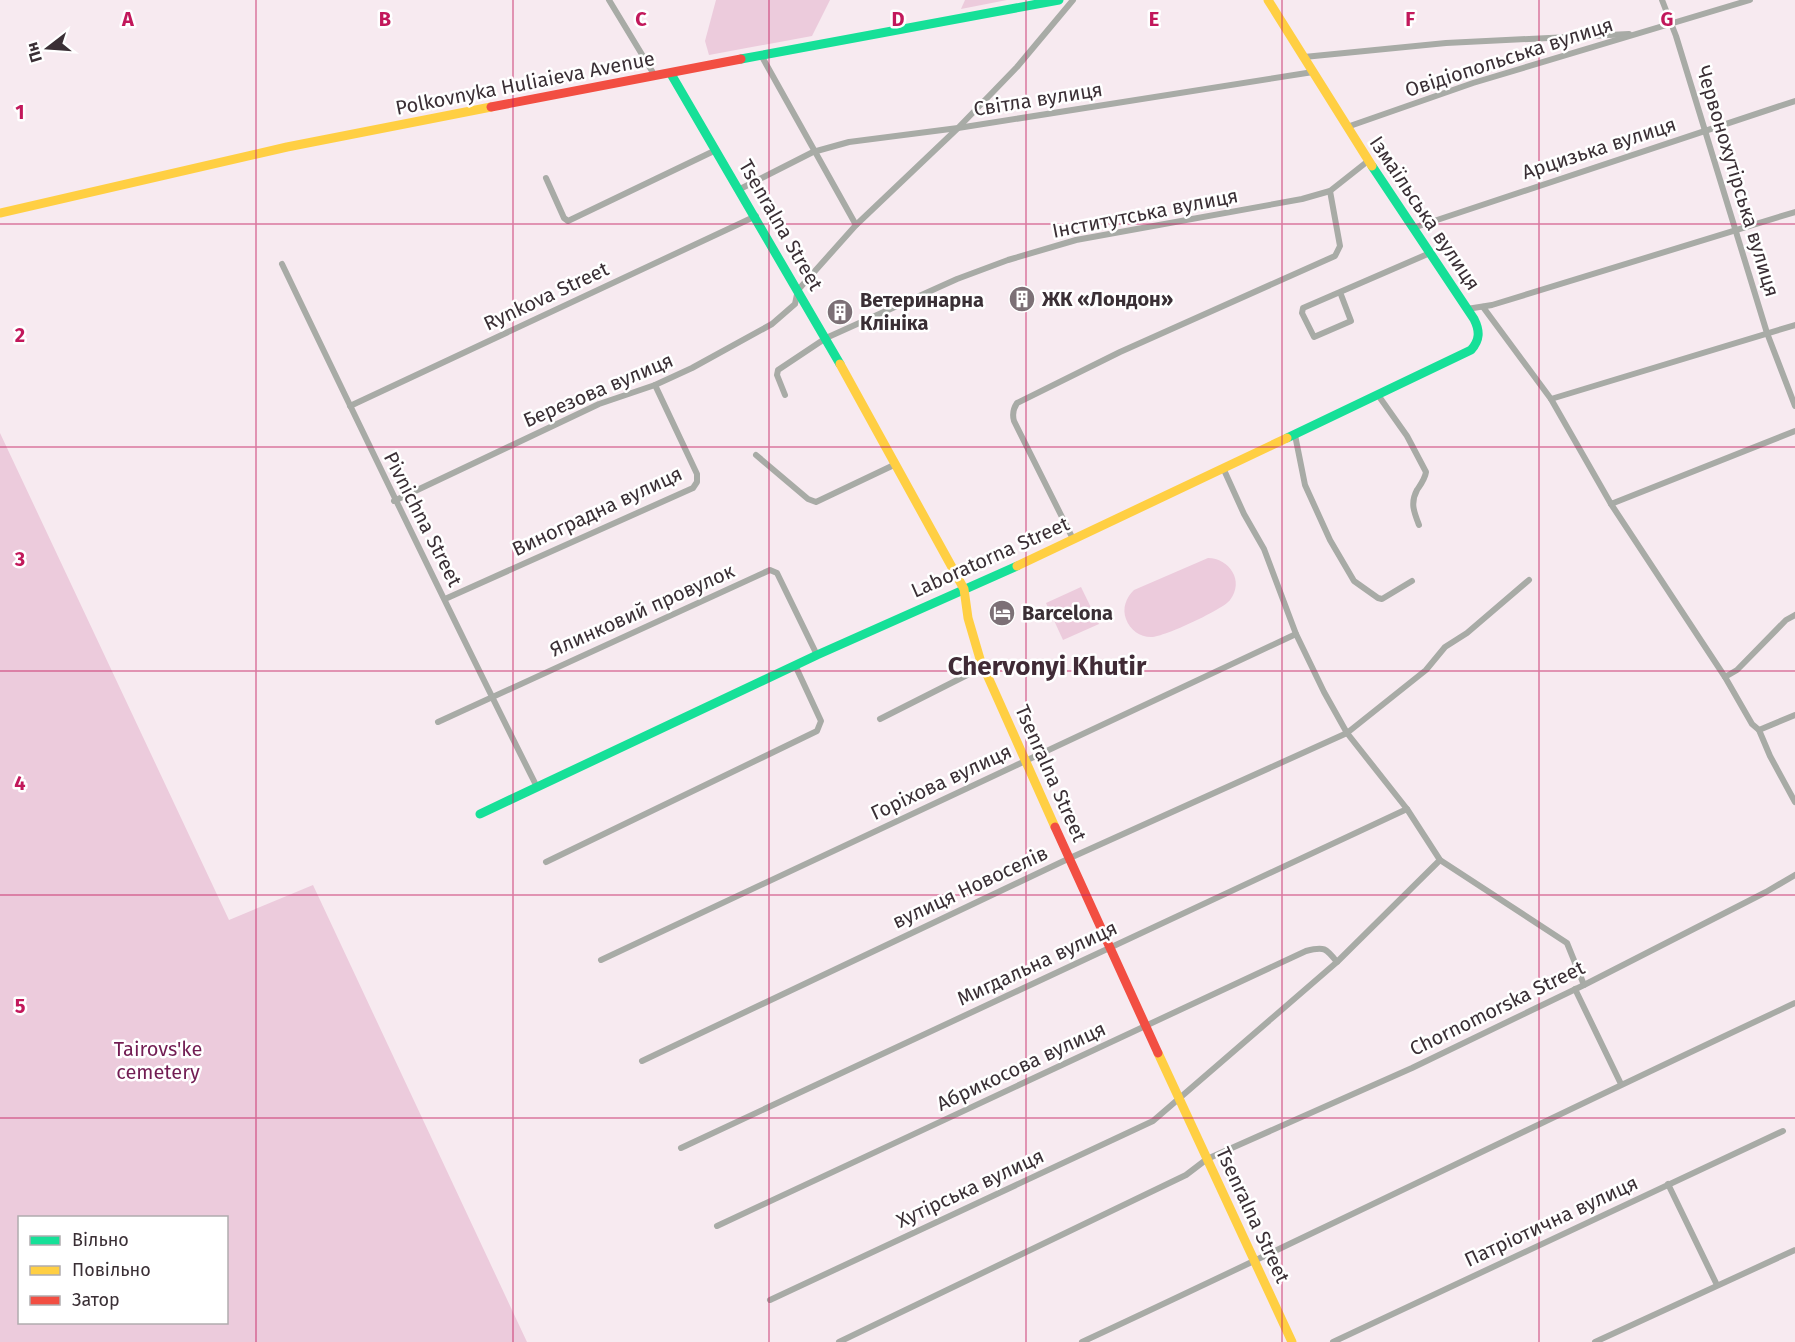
<svg xmlns="http://www.w3.org/2000/svg" width="1795" height="1342" viewBox="0 0 1795 1342" font-family="'Fira Sans',sans-serif">
  <style>
    .green { fill: #eccbdc; fill-rule: evenodd }
    .lines { fill: none; stroke-linecap: round; stroke-linejoin: round }
    .street { stroke: #a8aba6; stroke-width: 6 }
    .fast { stroke: #16e098; stroke-width: 9 }
    .slow { stroke: #ffcf43; stroke-width: 9 }
    .jam { stroke: #f24e42; stroke-width: 9 }
    .grid { fill: none; stroke: #c2185b; stroke-width: 1.5; stroke-opacity: 0.55 }
    .labels { text-anchor: middle; dominant-baseline: central; stroke-width: 5; stroke-linejoin: round; paint-order: stroke }
    .street-label { font-size: 20px; fill: #3a2f35; stroke: #fff }
    .poi-label { font-size: 20px; font-weight: bold; fill: #3a2f35; stroke: #fff; text-anchor: start }
    .park-label { font-size: 20px; fill: #721d53; stroke: #fff }
    .district-label { font-size: 26px; font-weight: bold; fill: #402b36; stroke: #fff }
    .grid-label { font-size: 20px; text-anchor: middle; font-weight: bold; fill: #c2185b; stroke: #fff; stroke-width: 5; stroke-linejoin: round; paint-order: stroke }
  </style>
  <rect width="100%" height="100%" fill="#f7eaf0"/>
  <g class="green">
    <path d="M716,0h114l-18,36 -103,19 -4,-14z"/>
    <path d="M965,0h42l-46,9z"/>
    <path d="M0,433l229,487 84,-35 214,457h-527zM20,1218h206v104h-206z"/>
    <path d="M1208,558c21,0 37,23 22,42 -6,9 -68,38 -79,37 -11,0 -21,-7 -25,-18 -4,-11 0,-21 8,-29z"/>
    <path d="M1081,587l18,37 -36,16 -17,-37z"/>
  </g>
  <g class="lines">
    <g class="street">
      <path d="M609,0l46,76"/>
      <path d="M1662,0l14,36 91,297 28,73"/>
      <path d="M761,55l95,170"/>
      <path d="M1304,57l142,-14 183,-9"/>
      <path d="M1347,127l126,-44 277,-83"/>
      <path d="M546,178l18,40 4,3 148,-71"/>
      <path d="M740,189l73,-37 36,-10 109,-14 355,-56"/>
      <path d="M1413,228l382,-127"/>
      <path d="M282,264c84,175 168,350 255,523"/>
      <path d="M1340,292l11,29 -37,16 -12,-24 1,-5 127,-55"/>
      <path d="M1483,307l68,92 244,-74"/>
      <path d="M1467,309l25,-4 303,-93"/>
      <path d="M785,395l-8,-20 1,-5 48,-32 131,-59 51,-19 68,-20 226,-41 28,-8 38,-30"/>
      <path d="M1378,395l29,41 19,36c-1,7 -5,12 -9,18 -7,13 -3,22 2,35"/>
      <path d="M1551,399l60,105 184,-73"/>
      <path d="M350,406l406,-190"/>
      <path d="M1295,435l10,50 25,55 24,41 24,17 4,1 30,-18"/>
      <path d="M756,455l52,44 8,3 80,-38"/>
      <path d="M1224,470l20,44 20,35 32,85 28,58 23,41 60,76 33,51 127,83 17,42"/>
      <path d="M394,501l205,-97 56,-19 37,-17 80,-44 23,-20 3,-14 58,-65 102,-97 59,-61 56,-67"/>
      <path d="M1611,504l114,173 27,47 7,6 36,-15"/>
      <path d="M1073,539l-59,-118c-2,-7 -1,-12 3,-18l103,-51 215,-96 5,-10 -10,-55"/>
      <path d="M445,599l248,-111 4,-6v-8l-42,-89"/>
      <path d="M1725,677l12,-7 49,-50 9,-5"/>
      <path d="M880,719l103,-52"/>
      <path d="M438,722l332,-152 7,3 40,82"/>
      <path d="M1759,730l11,26 25,46"/>
      <path d="M546,862l271,-131 4,-10 -26,-56"/>
      <path d="M601,960l695,-326"/>
      <path d="M1575,989l46,95"/>
      <path d="M642,1061l428,-203 277,-125 79,-63 19,-23 22,-14 62,-53"/>
      <path d="M681,1148l726,-339"/>
      <path d="M1668,1184l49,101"/>
      <path d="M717,1226l589,-275c18,-5 20,-3 31,11"/>
      <path d="M770,1300l383,-179 184,-159 103,-102"/>
      <path d="M839,1342l347,-167 21,-16 205,-91 172,-83 182,-93 29,-17"/>
      <path d="M1082,1342c239,-111 475,-228 713,-339"/>
      <path d="M1333,1342l450,-211"/>
      <path d="M1595,1342l200,-92"/>
    </g>
    <g class="fast">
      <path d="M741,59l318,-59"/>
      <path d="M671,74l169,290"/>
      <path d="M1287,438l184,-88c9,-10 9,-19 3,-31l-102,-153"/>
      <path d="M480,814l337,-159 200,-89"/>
    </g>
    <g class="slow">
      <path d="M1268,0l104,166"/>
      <path d="M0,213l287,-66 204,-40"/>
      <path d="M840,364l124,225 4,29 12,41 75,168"/>
      <path d="M1017,566l270,-128"/>
      <path d="M1158,1053l134,289"/>
    </g>
    <g class="jam">
      <path d="M491,107l250,-48"/>
      <path d="M1055,827l103,226"/>
    </g>
  </g>
  <path class="grid" d="M256,0v1342M513,0v1342M769,0v1342M1026,0v1342M1282,0v1342M1539,0v1342M0,224h1795M0,447h1795M0,671h1795M0,895h1795M0,1118h1795"/>
  <defs>
    <symbol id="building-disc" viewBox="-11 -11 22 22"><circle r="9.5" fill="#7c7076" stroke="#fff"/><path d="M-4-6H4V6H1V3H-1V6H-4ZM-2.5-4.3h1.7v1.8h-1.7ZM.8-4.3h1.7v1.8H.8ZM-2.5-1h1.7V.8h-1.7ZM.8-1h1.7V.8H.8Z" fill="#fff"/></symbol>
    <symbol id="hotel-disc" viewBox="-11 -11 22 22"><circle r="9.5" fill="#7c7076" stroke="#fff"/><path d="M-6-4.5h1.5V1H6V5H4.5V3h-9V5H-6ZM-4 0a1.8 1.8 0 1 1 3.6 0ZM.5 0V-2.5h3Q6-2.5 6 0Z" fill="#fff"/></symbol>
  </defs>
  <g fill-rule="evenodd">
    <use href="#building-disc" x="1007" y="284" width="30" height="30"/>
    <use href="#building-disc" x="825" y="297" width="30" height="30"/>
    <use href="#hotel-disc" x="987" y="598" width="30" height="30"/>
  </g>
  <g class="labels">
    <g class="street-label">
      <text transform="translate(1509 57) rotate(-18)">Овідіопольська вулиця</text>
      <text transform="translate(525 83) rotate(-11)">Polkovnyka Huliaieva Avenue</text>
      <text transform="translate(1038 99) rotate(-9)">Світла вулиця</text>
      <text transform="translate(1599 148) rotate(-18)">Арцизька вулиця</text>
      <text transform="translate(1738 181) rotate(73)">Червонохутірська вулиця</text>
      <text transform="translate(1145 213) rotate(-11)">Інститутська вулиця</text>
      <text transform="translate(1425 213) rotate(56)">Ізмаїльська вулиця</text>
      <text transform="translate(781 225) rotate(60)">Tsenralna Street</text>
      <text transform="translate(546 296) rotate(-25)">Rynkova Street</text>
      <text transform="translate(598 390) rotate(-23)">Березова вулиця</text>
      <text transform="translate(597 511) rotate(-25)">Виноградна вулиця</text>
      <text transform="translate(423 519) rotate(63)">Pivnichna Street</text>
      <text transform="translate(990 557) rotate(-24)">Laboratorna Street</text>
      <text transform="translate(642 610) rotate(-24)">Ялинковий провулок</text>
      <text transform="translate(1051 773) rotate(66)">Tsenralna Street</text>
      <text transform="translate(941 782) rotate(-25)">Горіхова вулиця</text>
      <text transform="translate(970 887) rotate(-25)">вулиця Новоселів</text>
      <text transform="translate(1037 963) rotate(-25)">Мигдальна вулиця</text>
      <text transform="translate(1497 1008) rotate(-26)">Chornomorska Street</text>
      <text transform="translate(1021 1066) rotate(-25)">Абрикосова вулиця</text>
      <text transform="translate(970 1188) rotate(-25)">Хутірська вулиця</text>
      <text transform="translate(1253 1215) rotate(65)">Tsenralna Street</text>
      <text transform="translate(1551 1221) rotate(-25)">Патріотична вулиця</text>
    </g>
    <g class="poi-label">
      <text x="1042" y="299">ЖК «Лондон»</text>
      <text x="860" y="300">Ветеринарна<tspan x="860" dy="23">Клініка</tspan></text>
      <text x="1022" y="613">Barcelona</text>
    </g>
    <g class="park-label">
      <text x="158" y="1049">Tairovs'ke<tspan x="158" dy="23">cemetery</tspan></text>
    </g>
    <g class="district-label">
      <text x="1047" y="666">Chervonyi Khutir</text>
    </g>
  </g>
  <g class="grid-label">
    <text x="128" y="26">A</text>
    <text x="385" y="26">B</text>
    <text x="641" y="26">C</text>
    <text x="898" y="26">D</text>
    <text x="1154" y="26">E</text>
    <text x="1410" y="26">F</text>
    <text x="1667" y="26">G</text>
    <text x="20" y="119">1</text>
    <text x="20" y="342">2</text>
    <text x="20" y="566">3</text>
    <text x="20" y="790">4</text>
    <text x="20" y="1013">5</text>
  </g>
  <rect x="18" y="1216" width="210" height="108" fill="#ffffff" stroke="#b0acae" stroke-width="1.5"/>
  <rect x="30" y="1236" width="30" height="9" fill="#16e098" stroke="#b0acae" stroke-width="1.5"/>
  <text x="72" y="1246" font-size="18" fill="#3a2f35">Вільно</text>
  <rect x="30" y="1266" width="30" height="9" fill="#ffcf43" stroke="#b0acae" stroke-width="1.5"/>
  <text x="72" y="1276" font-size="18" fill="#3a2f35">Повільно</text>
  <rect x="30" y="1296" width="30" height="9" fill="#f24e42" stroke="#b0acae" stroke-width="1.5"/>
  <text x="72" y="1306" font-size="18" fill="#3a2f35">Затор</text>
  <g transform="translate(48 48) rotate(253)" stroke="#ffffff" stroke-width="4.5" paint-order="stroke">
  <path d="M0-4.5L10 22L0 15L-10 22Z" fill="#3a2f35"/>
  <text y="-9" font-size="16" font-weight="bold" text-anchor="middle" fill="#3a2f35">Пн</text>
  </g>
</svg>
